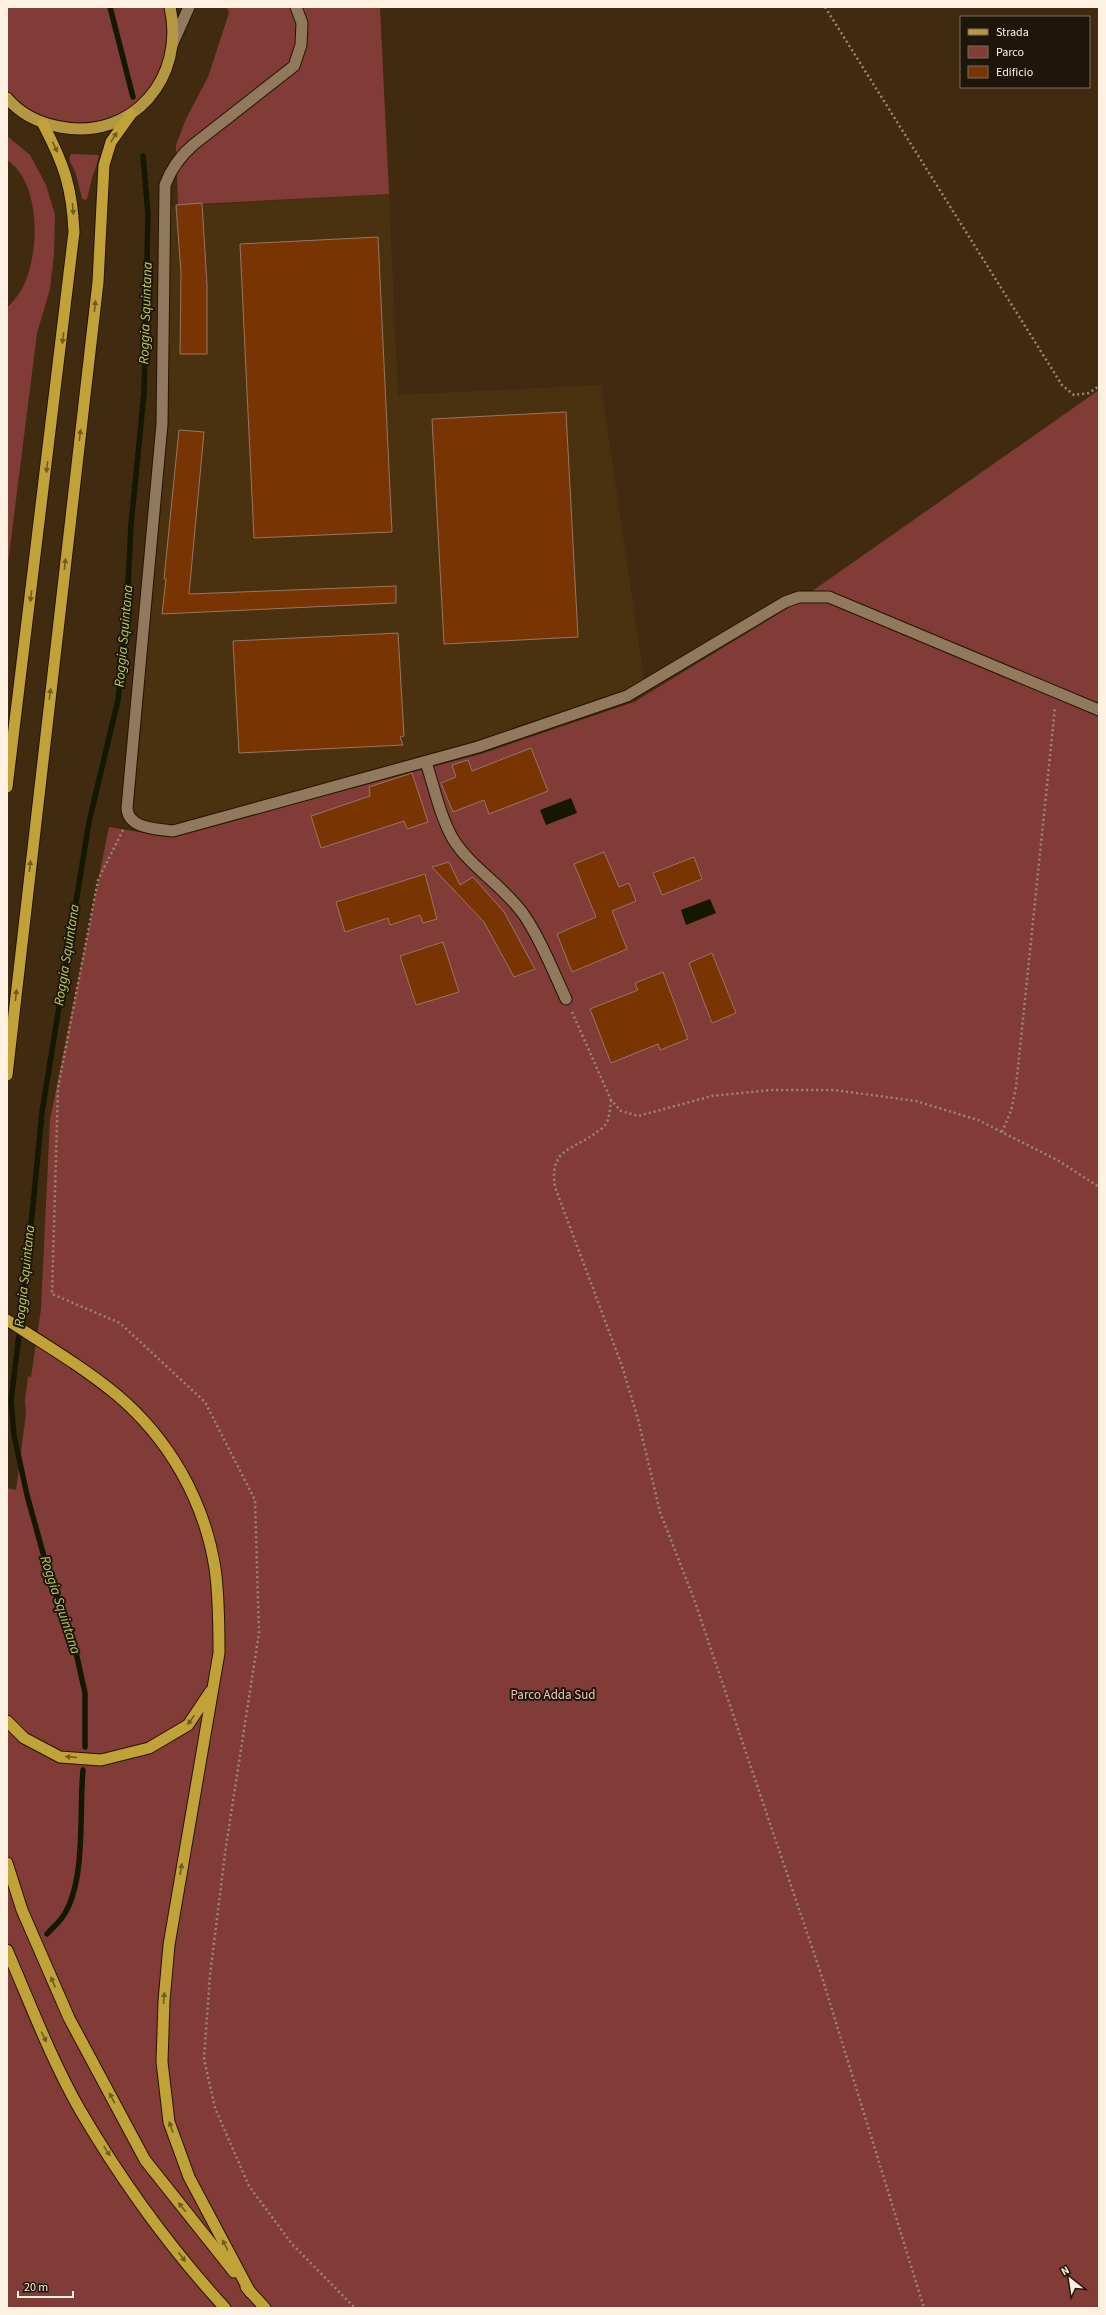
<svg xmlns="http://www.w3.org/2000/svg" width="1106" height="2315" viewBox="0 0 1106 2315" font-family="'Source Sans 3',sans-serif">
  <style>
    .built { fill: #4a310f }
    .green { fill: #823c37 }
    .water { fill: #151801 }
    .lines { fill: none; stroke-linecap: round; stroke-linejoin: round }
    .stream { stroke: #151801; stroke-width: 5.5 }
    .building { fill: #783503; stroke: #987665 }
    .minor-casing { stroke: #261300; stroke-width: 13 }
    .primary-casing { stroke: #261300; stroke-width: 13 }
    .trunk-casing { stroke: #261300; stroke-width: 13 }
    .path { stroke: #9a8873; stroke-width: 2.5; stroke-dasharray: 2 3; stroke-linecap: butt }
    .minor { stroke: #91795d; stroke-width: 11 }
    .primary { stroke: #b49841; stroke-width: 11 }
    .trunk { stroke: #c0a238; stroke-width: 11 }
    .oneway { fill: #705c22 }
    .labels { text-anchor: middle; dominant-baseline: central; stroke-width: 4; stroke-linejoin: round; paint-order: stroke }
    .park-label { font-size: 13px; fill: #f4c5bf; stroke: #1f160b }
    .water-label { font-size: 14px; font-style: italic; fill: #bbce5e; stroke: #1f160b }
  </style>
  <rect width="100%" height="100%" fill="#402b11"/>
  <path class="built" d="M389,194l9,201 203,-10 44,301 -167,61 -305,84 -33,-6 -13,-17 35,-384 2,-217z"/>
  <g class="green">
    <path d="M7,7h159c2,23 6,44 -5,66 -28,58 -116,70 -154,16z"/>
    <path d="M227,7h153l9,187 -211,11 -2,-60 10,-26 22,-42 21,-64z"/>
    <path d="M7,136l23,19 16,30 9,30 -1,38 -4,36 -13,44 -30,238v-263c5,-6 11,-12 15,-19 18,-34 20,-106 -15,-129z"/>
    <path d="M71,154l27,1 1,2 -7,21 -5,21 -2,1 -3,-2 -6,-24 -7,-15z"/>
    <path d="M1099,390v1918h-1092v-820l9,2 10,-76 -1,-13 3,-25 3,1 10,-68 9,-189 59,-293 60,10 312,-83 153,-52 154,-94z"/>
  </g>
  <g class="water">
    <path d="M571,798l6,15 -31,12 -6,-15z"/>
    <path d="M710,899l6,14 -30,12 -5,-15z"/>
  </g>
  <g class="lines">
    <g class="stream">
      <path d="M110,7l23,90"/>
      <path d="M85,1747v-54l-10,-45 -27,-77 -21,-76 -13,-60 -3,-34 15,-124 16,-165 47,-290 29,-122 8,-75 5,-100 13,-132 4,-179 -5,-58"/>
      <path d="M47,1934c6,-7 14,-13 18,-21 21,-35 14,-102 18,-143"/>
    </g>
  </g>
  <g class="building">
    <path d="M202,203l5,82v69h-27l1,-81 -5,-68z"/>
    <path d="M378,237l14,295 -138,6 -14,-294z"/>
    <path d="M566,412l12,225 -134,7 -12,-225z"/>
    <path d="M179,430l25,2 -15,162 207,-8v17l-234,11 4,-35h-2z"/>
    <path d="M398,633l6,103 -4,1 3,8 -164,8 -6,-112z"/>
    <path d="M531,748l17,43 -59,23 -5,-14 -31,12 -12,-29 15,-6 -4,-12 16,-5 4,11z"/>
    <path d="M412,773l16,49 -21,7 -3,-8 -83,27 -10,-32 59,-20 -1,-9z"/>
    <path d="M604,852l15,35 10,-4 7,18 -24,10 15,38 -55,23 -15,-38 39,-17 -22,-53z"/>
    <path d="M694,857l8,22 -40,16 -9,-22z"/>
    <path d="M449,862l11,23 13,-8 31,35 31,57 -21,8 -30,-55 -52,-55z"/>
    <path d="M425,874l12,45 -14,4 -3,-8 -30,10 -2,-7 -43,14 -9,-30z"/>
    <path d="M443,942l16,50 -43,13 -16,-49z"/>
    <path d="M712,953l24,60 -24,10 -23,-60z"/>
    <path d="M663,972l25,67 -28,11 -2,-6 -47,19 -21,-54 48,-19 -3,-7z"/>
  </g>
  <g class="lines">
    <defs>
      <g id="minor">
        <path d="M296,7l6,16 -1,22 -7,21 -101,79c-14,12 -22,24 -28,40l-3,239 -35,384c1,21 30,21 46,23l305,-84 149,-51 158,-94 14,-5h30l270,113"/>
        <path d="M173,43l16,-36"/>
        <path d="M426,762c8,25 14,54 27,77 18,29 51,47 71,76 17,25 29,56 42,84"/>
      </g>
      <path id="primary" d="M7,98c14,17 32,25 53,29 73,14 126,-50 110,-120"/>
      <g id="trunk">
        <path d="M7,787l67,-555c-2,-45 -10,-68 -31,-108"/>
        <path d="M7,1075l91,-793 6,-117 7,-23 20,-28"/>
        <path d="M7,1320c37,24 76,47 110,75 52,44 87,105 98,173 4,28 4,57 4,85l-50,292 -5,56 -2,61 7,60 20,55 61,115"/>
        <path d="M7,1721l17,17 36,19 41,3 48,-12 39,-23 22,-33"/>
        <path d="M7,1863l15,47 47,108 76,142 89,112"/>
        <path d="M7,1950c23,53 44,109 73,160 41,70 90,138 145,198"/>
        <path d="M246,2287l19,21"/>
      </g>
    </defs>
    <use href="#minor" class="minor-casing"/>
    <use href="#primary" class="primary-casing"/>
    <use href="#trunk" class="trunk-casing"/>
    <g class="path">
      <path d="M825,7l237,378 12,10 15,-2 10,-7"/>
      <path d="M123,830l-25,50 -40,208 -6,206 68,29 85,79 50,98 4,133 -33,213 -16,129 -6,84 11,49 34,78 43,58 63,64"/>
      <path d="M572,1012l39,88 10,11 17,5 74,-20 59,-6h63l82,11 62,19 81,41 40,26"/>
      <path d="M611,1100c-1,8 -1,16 -5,24 -2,3 -6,6 -9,8 -25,19 -48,16 -42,55l67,179 16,53 22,93 34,87 127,375 103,334"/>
      <path d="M1002,1132l9,-21 5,-24 39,-380"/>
    </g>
    <use href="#minor" class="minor"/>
    <use href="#primary" class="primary"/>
    <use href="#trunk" class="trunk"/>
  </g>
  <defs><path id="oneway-solid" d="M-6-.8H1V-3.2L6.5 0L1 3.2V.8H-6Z"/></defs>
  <g class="oneway">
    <use href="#oneway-solid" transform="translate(114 137) rotate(-58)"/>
    <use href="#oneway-solid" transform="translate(55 147) rotate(65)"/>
    <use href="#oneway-solid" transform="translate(73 209) rotate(85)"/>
    <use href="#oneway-solid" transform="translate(95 306) rotate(-83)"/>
    <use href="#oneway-solid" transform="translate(63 338) rotate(97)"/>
    <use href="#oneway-solid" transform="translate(80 435) rotate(-83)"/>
    <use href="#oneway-solid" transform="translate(47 467) rotate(97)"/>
    <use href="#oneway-solid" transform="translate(65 564) rotate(-83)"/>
    <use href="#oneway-solid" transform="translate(31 596) rotate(97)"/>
    <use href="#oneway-solid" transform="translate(50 694) rotate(-83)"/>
    <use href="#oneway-solid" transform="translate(30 866) rotate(-84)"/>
    <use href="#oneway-solid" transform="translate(16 995) rotate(-84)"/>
    <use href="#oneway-solid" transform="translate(191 1720) rotate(126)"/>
    <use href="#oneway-solid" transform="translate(71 1757) rotate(-175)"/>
    <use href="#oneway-solid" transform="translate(181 1869) rotate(-80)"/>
    <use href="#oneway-solid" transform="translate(53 1982) rotate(-113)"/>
    <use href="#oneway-solid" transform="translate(164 1998) rotate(-86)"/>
    <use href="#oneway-solid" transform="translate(44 2037) rotate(64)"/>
    <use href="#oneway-solid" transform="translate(112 2098) rotate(-118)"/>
    <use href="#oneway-solid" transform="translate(171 2127) rotate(-109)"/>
    <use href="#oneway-solid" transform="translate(107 2151) rotate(57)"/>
    <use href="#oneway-solid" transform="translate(182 2207) rotate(-129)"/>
    <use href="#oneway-solid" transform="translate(225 2245) rotate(-118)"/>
    <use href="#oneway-solid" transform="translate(182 2257) rotate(53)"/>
  </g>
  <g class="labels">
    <g class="park-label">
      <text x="553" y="1695">Parco Adda Sud</text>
    </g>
    <g class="water-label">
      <text transform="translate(146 313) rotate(-88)">Roggia Squintana</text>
      <text transform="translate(124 636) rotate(-85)">Roggia Squintana</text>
      <text transform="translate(67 955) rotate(-81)">Roggia Squintana</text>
      <text transform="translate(25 1276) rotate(-84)">Roggia Squintana</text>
      <text transform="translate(60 1605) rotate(72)">Roggia Squintana</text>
    </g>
  </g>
  <rect width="1106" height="2315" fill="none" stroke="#fef1e1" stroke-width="16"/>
  <rect x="960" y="16" width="130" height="72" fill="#1f160b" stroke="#786e61"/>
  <rect x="968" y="29" width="20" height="6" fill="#b49841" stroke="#786e61"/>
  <text x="996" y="36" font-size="12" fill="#fef1e1">Strada</text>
  <rect x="968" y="46" width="20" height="12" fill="#823c37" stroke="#786e61"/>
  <text x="996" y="56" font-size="12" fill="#fef1e1">Parco</text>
  <rect x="968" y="66" width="20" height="12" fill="#783503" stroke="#786e61"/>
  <text x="996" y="76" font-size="12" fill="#fef1e1">Edificio</text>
  <g transform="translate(1070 2279) rotate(330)" stroke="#1f160b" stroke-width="3" paint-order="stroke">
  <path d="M0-3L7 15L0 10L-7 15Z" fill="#fef1e1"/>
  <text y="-6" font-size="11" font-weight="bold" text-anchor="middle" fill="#fef1e1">N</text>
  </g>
  <path d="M18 2291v6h55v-6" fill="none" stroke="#fef1e1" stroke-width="2"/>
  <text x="24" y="2291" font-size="12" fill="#fef1e1" stroke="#1f160b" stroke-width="3" paint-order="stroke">20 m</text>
</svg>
